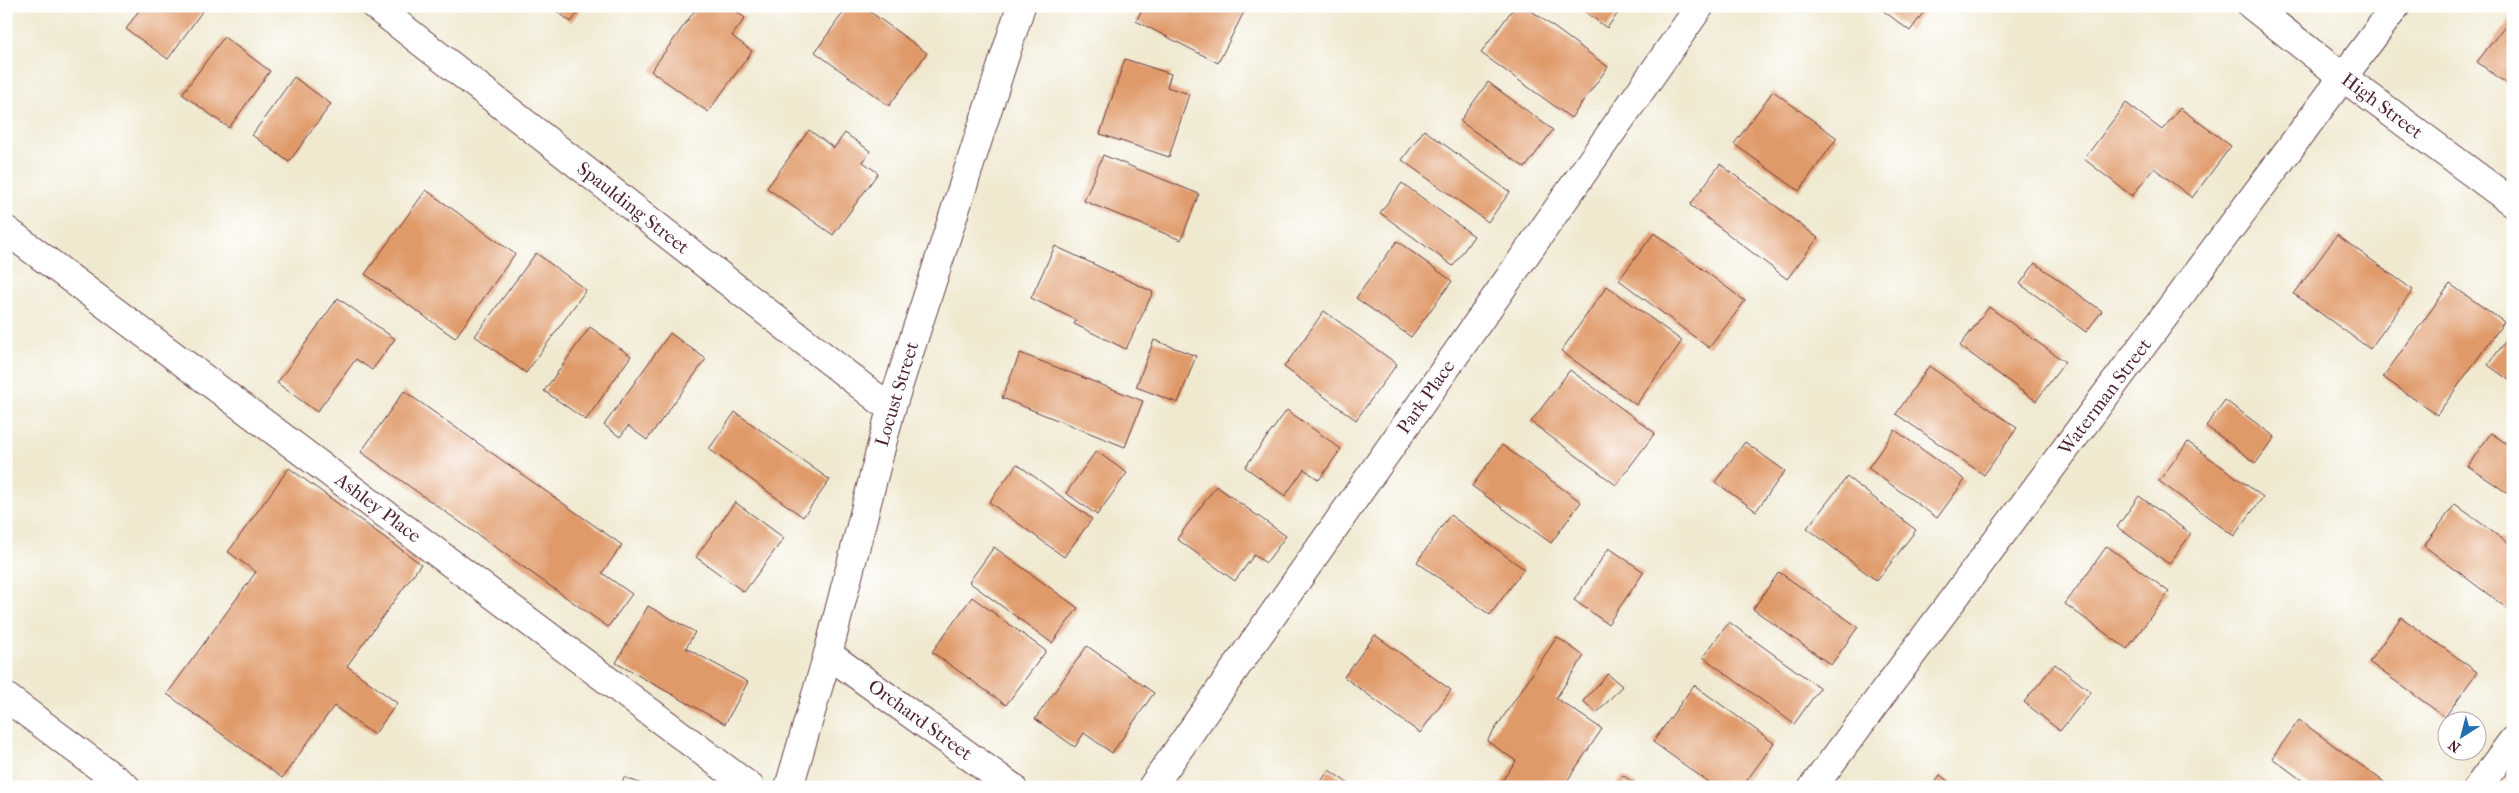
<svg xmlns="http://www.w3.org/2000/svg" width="2519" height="793" viewBox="0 0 2519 793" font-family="'IM FELL French Canon',serif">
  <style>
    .building { fill: #e09a69 }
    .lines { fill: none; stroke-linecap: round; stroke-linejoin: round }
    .minor-casing { stroke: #633d44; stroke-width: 30 }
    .tertiary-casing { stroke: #633d44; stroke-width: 30 }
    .secondary-casing { stroke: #633d44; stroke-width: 30 }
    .minor { stroke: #fff; stroke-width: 28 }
    .tertiary { stroke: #fff; stroke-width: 28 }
    .secondary { stroke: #fff; stroke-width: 28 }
    .labels { text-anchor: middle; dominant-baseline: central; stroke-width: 4; stroke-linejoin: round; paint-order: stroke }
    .street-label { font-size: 19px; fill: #4a1f2b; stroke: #fff }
  </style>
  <rect width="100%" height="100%" fill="#fff"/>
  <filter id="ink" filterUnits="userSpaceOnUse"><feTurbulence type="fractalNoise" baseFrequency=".02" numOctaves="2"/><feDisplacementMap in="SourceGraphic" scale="10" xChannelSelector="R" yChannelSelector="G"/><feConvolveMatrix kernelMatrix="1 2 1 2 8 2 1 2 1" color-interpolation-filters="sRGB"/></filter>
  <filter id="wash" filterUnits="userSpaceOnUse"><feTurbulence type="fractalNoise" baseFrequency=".0096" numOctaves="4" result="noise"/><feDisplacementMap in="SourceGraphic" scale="20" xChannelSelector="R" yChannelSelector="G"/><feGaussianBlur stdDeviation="1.12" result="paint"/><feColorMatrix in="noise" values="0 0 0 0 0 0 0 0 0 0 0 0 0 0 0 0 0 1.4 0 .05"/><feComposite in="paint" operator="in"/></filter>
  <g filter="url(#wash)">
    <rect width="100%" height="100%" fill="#f0e9d0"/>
    <g id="blocks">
      <g class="building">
        <path d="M142,6h64l-38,53 -42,-30z"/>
        <path d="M550,6h33l-12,16z"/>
        <path d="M698,6h31l16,12 -13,18 20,15 -44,61 -57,-41z"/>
        <path d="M848,6h14l65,47 -38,53 -74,-54z"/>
        <path d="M1144,6h103l-29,57 -82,-42z"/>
        <path d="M1515,6h10l83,61 -37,51 -90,-65z"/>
        <path d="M1577,6h46l-16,22z"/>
        <path d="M1877,6h51l-18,25z"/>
        <path d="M2513,15v73l-36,-26z"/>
        <path d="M224,37l46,34 -41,57 -47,-34z"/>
        <path d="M1125,59l46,15 -4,13 22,7 -20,63 -69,-23z"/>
        <path d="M294,77l37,27 -42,58 -37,-27z"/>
        <path d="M1488,82l65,48 -28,38 -65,-47z"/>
        <path d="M1773,91l64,47 -38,53 -65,-47z"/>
        <path d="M2126,103l36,27 18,-22 51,38 -39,52 -38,-30 -22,28 -48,-37z"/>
        <path d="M809,130l25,18 11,-15 25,18 -7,11 15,11 -45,62 -66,-47z"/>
        <path d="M1424,130l86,62 -22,30 -86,-62z"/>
        <path d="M1103,155l96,39 -18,46 -97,-39z"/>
        <path d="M1720,164l98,74 -31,41 -97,-74z"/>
        <path d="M1402,183l72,53 -21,30 -73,-53z"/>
        <path d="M426,190l89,64 -60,84 -90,-64z"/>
        <path d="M1654,233l91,68 -36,47 -90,-68z"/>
        <path d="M2337,235l76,55 -43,59 -76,-55z"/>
        <path d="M1397,241l55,40 -41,56 -55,-39z"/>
        <path d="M1055,246l98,46 -27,57 -52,-25 2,-4 -45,-22z"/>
        <path d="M536,253l50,37 -60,83 -51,-37z"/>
        <path d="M2035,263l67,48 -16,21 -66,-48z"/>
        <path d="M2450,284l54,38 -67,93 -54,-38z"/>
        <path d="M1607,286l75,55 -46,64 -75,-54z"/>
        <path d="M338,298l57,41 -23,31 -16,-11 -39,53 -40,-29z"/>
        <path d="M1989,307l76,55 -29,39 -76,-55z"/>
        <path d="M1324,311l73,53 -41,56 -72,-53z"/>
        <path d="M590,327l41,29 -45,64 -42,-29z"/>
        <path d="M2513,331v52l-25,-18z"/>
        <path d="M670,333l36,26 -59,81 -19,-14 -8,11 -16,-12z"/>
        <path d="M1154,340l42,16 -18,47 -42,-16z"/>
        <path d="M1020,353l123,48 -18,46 -123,-49z"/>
        <path d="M1929,366l88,62 -33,47 -88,-61z"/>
        <path d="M1570,370l85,63 -39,52 -85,-63z"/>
        <path d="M404,391l218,154 -20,28 30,21 -24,33 -247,-175z"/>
        <path d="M2225,400l50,37 -19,26 -50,-37z"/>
        <path d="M1287,410l54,39 -22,31 -15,-11 -19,27 -40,-29z"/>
        <path d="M735,412l95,68 -27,37 -94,-68z"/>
        <path d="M1895,430l70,50 -28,38 -69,-50z"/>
        <path d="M2491,433l22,15v49l-45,-31z"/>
        <path d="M1745,442l40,29 -29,40 -41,-29z"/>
        <path d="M2188,442l75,55 -29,39 -75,-55z"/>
        <path d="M1502,445l79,57 -30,41 -79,-57z"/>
        <path d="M1096,451l31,22 -30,42 -31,-22z"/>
        <path d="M1017,464l75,55 -28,38 -75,-55z"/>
        <path d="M289,468l132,96 -74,102 50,37 -23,32 -40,-29 -52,72 -115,-84 89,-122 -28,-20z"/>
        <path d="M1847,477l69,53 -39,51 -70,-53z"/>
        <path d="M1216,486l70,50 -20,27 -12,-8 -19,26 -58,-42z"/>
        <path d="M2139,496l52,38 -22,30 -52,-37z"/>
        <path d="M735,502l49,36 -40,54 -48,-35z"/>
        <path d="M2455,504l58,43v66l-89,-67z"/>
        <path d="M1450,515l74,54 -34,46 -73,-53z"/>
        <path d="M2107,546l62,46 -42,57 -62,-45z"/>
        <path d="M994,547l84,61 -26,35 -83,-61z"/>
        <path d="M1609,548l35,24 -36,52 -34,-24z"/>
        <path d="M1779,572l79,55 -27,38 -78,-56z"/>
        <path d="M972,597l74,54 -40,54 -74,-53z"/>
        <path d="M648,606l47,26 -9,16 62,34 -23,42 -109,-61z"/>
        <path d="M2401,617l76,55 -32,45 -76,-55z"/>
        <path d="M1729,622l91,66 -26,36 -91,-67z"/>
        <path d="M1375,635l76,55 -31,43 -76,-56z"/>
        <path d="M1557,637l27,19 -28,42 46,31 -39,58h-65l18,-26 -29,-20z"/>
        <path d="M1087,646l67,47 -42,60 -28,-20 -9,14 -40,-28z"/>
        <path d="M2055,664l36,28 -31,39 -36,-29z"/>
        <path d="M1608,674l14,12 -25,27 -14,-12z"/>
        <path d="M1694,685l80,58 -32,44h-27l-62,-45z"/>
        <path d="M2299,720l92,67h-80l-39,-29z"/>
        <path d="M1329,770l24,17h-36z"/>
        <path d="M1623,775l16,12h-25z"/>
        <path d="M1940,775l16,12h-24z"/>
        <path d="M624,777l25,10h-28z"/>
      </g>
    </g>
  </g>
  <g filter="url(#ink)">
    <use href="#blocks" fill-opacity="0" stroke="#633d44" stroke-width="1"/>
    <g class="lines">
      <defs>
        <g id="minor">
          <path d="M375,6l516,403"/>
          <path d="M6,230l744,557"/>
          <path d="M828,654l184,133"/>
          <path d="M6,697l120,90"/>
          <path d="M1152,787l548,-781"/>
          <path d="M1813,787l583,-781"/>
          <path d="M2478,787l35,-47"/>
        </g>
        <path id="tertiary" d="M789,787l39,-133 63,-245 130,-403"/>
        <path id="secondary" d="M2252,6l92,72 169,125"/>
      </defs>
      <use href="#minor" class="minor-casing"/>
      <use href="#tertiary" class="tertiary-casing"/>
      <use href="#secondary" class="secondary-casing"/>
      <use href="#minor" class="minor"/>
      <use href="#tertiary" class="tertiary"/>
      <use href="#secondary" class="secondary"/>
    </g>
  </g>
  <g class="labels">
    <g class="street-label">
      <text transform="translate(2382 106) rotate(37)">High Street</text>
      <text transform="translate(633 208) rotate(38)">Spaulding Street</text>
      <text transform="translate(897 394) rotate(-73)">Locust Street</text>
      <text transform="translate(1426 397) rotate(-55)">Park Place</text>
      <text transform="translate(2105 397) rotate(-53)">Waterman Street</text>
      <text transform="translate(378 508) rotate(37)">Ashley Place</text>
      <text transform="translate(920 720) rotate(36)">Orchard Street</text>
    </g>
  </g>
  <rect width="2519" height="793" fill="none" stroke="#fff" stroke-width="25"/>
  <g transform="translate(2462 736) rotate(216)"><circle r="24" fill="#ffffff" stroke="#b7a5aa"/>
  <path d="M0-4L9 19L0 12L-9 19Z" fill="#1f6fb2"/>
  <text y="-8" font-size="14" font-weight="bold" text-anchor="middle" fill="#4a1f2b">N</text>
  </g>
</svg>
